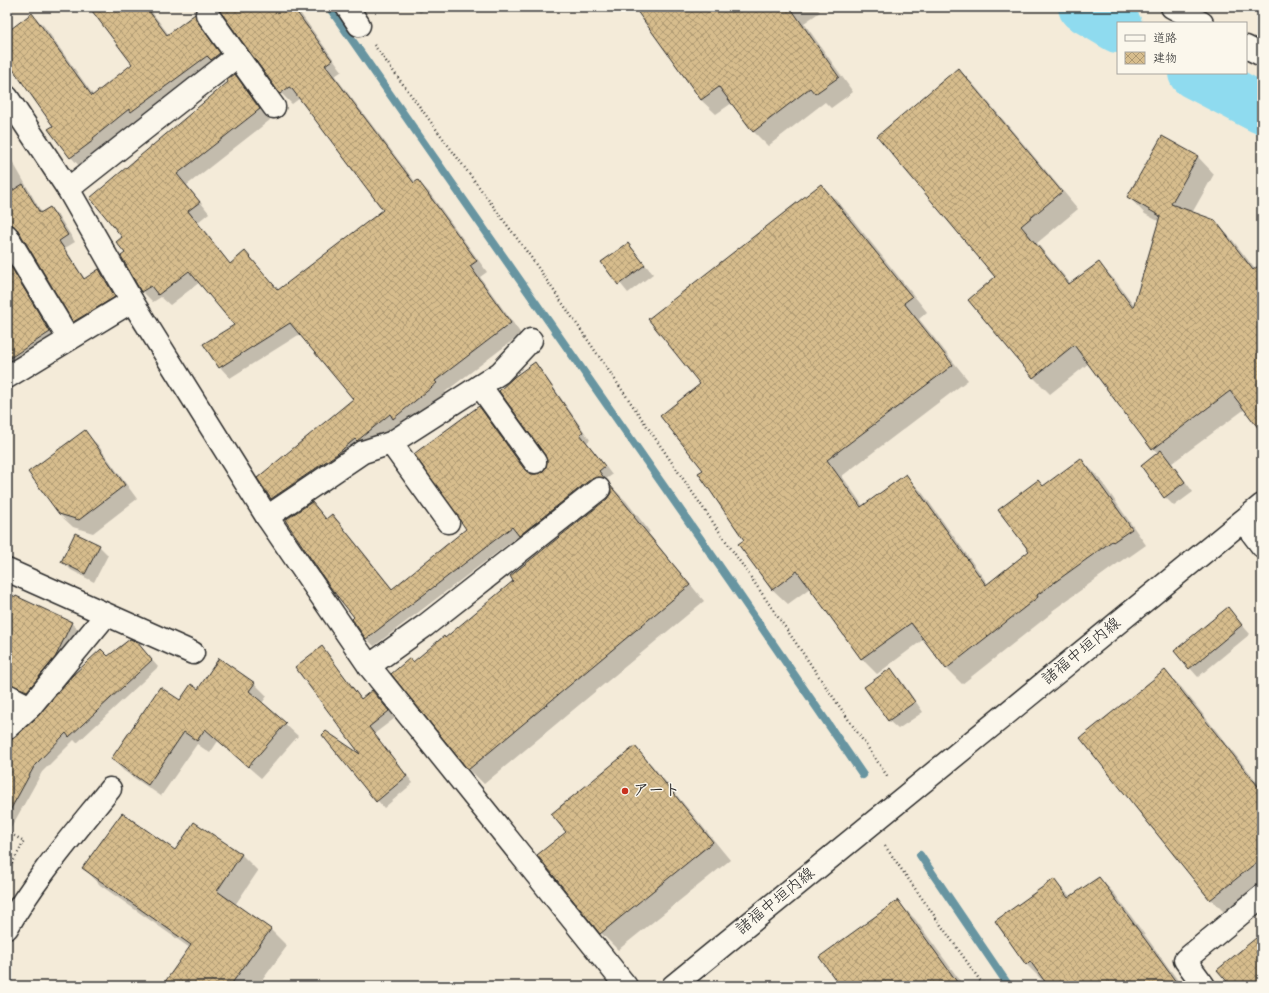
<svg xmlns="http://www.w3.org/2000/svg" width="1269" height="993" viewBox="0 0 1269 993" font-family="Dekko,'Klee One',sans-serif">
  <style>
    .shadow { fill: #0003 }
    .lines { fill: none; stroke-linecap: round; stroke-linejoin: round }
    .stream { stroke: #6795a1; stroke-width: 8 }
    .river { stroke: #8fdbef; stroke-width: 50 }
    .building { fill: url(#building-cross-hatch); stroke: #2b2b2b }
    .minor-casing { stroke: #2b2b2b; stroke-width: 25 }
    .path { stroke: #2b2b2b; stroke-width: 2.5; stroke-dasharray: 1 3; stroke-linecap: butt }
    .minor { stroke: #fbf7ec; stroke-width: 22 }
    .poi-dot { fill: #c8321e; stroke: #fbf7ec; stroke-width: 1.5 }
    .labels { text-anchor: middle; dominant-baseline: central; stroke-width: 3; stroke-linejoin: round; paint-order: stroke }
    .street-label { font-size: 16px; fill: #2b2b2b; stroke: #fbf7ec }
    .poi-label { font-size: 16px; font-weight: bold; fill: #2b2b2b; stroke: #fbf7ec; text-anchor: start }
  </style>
  <defs>
    <pattern id="building-cross-hatch" width="8" height="8" patternUnits="userSpaceOnUse"><rect width="8" height="8" fill="#d7bd8d"/><path d="M0 0l8 8M0 8l8-8" fill="none" stroke="#af9a73"/></pattern>
  </defs>
  <rect width="100%" height="100%" fill="#f4ebd9"/>
  <filter id="ink" filterUnits="userSpaceOnUse"><feTurbulence type="fractalNoise" baseFrequency=".025" numOctaves="2"/><feDisplacementMap in="SourceGraphic" scale="8" xChannelSelector="R" yChannelSelector="G"/><feConvolveMatrix kernelMatrix="1 2 1 2 8 2 1 2 1" color-interpolation-filters="sRGB"/></filter>
  <g filter="url(#ink)">
    <g class="shadow">
      <path d="M90,7h58l21,28 26,-20 11,12 25,39 -149,103 -11,-12 -21,-28 4,-3 -47,-66v-27l25,-18 12,11 50,70 39,-32z"/>
      <path d="M216,7h82l2,2 -2,1 44,61 -7,5 81,107 2,-2 11,11 58,80 -7,5 41,57 -76,58 2,2 -165,115 -10,-10 -13,-21 95,-78 -54,-66 -70,44 -10,-11 15,-42 -35,-43 -30,23 -9,-8 -8,5 -11,-11 -16,-38 -2,-16 111,-162 10,11 25,34 -83,65 22,28 -11,9 33,43 14,-12 34,38 106,-81 -85,-112 -8,6 -11,-11 -58,-79z"/>
      <path d="M414,7h14l-8,6z"/>
      <path d="M635,7h181l4,5 -16,11 49,69 -22,16 -6,-6 -57,44 -14,-14 -22,-29 -16,11 -15,-14z"/>
      <path d="M958,69l16,16 104,124 -41,34 34,41 27,-21 17,17 20,26 25,-84 -15,-8 -16,-17 33,-60 36,20 16,17 -22,39 22,8 17,17 24,31 7,-5v166l-17,-21 -73,54 21,29 -19,14 -9,-9 -7,-43 -69,-91 -39,31 -16,-16 -64,-78 27,-22z"/>
      <path d="M7,152l35,61 8,-5 8,7 17,27 -10,6 20,31 14,-9 8,8 15,26 -41,25 -7,-8 -54,-89 -5,-2 -8,3z"/>
      <path d="M821,185l16,15 90,112 -8,7 49,61 -126,96 21,30 42,-30 16,15 67,93 42,-33 8,-70 5,5 38,-26 16,15 49,70 -17,12 -1,-1 -76,55 1,1 -91,72 -15,-15 -23,-30 -47,35 -15,-15 -52,-71 -22,16 -16,-15 -67,-119 -4,-85z"/>
      <path d="M628,244l25,30 -25,19 -25,-31z"/>
      <path d="M7,257l50,83 -50,32z"/>
      <path d="M535,363l7,8 48,69 -3,2 25,33 -6,4 5,6 -5,-1 -78,59 -8,-8 -146,111 -8,-8 -11,-21 -43,-114 15,17 5,-5 8,8 53,66 75,-60 11,-122 8,8 43,59 6,1 7,-2 4,-5 1,-7z"/>
      <path d="M84,432l14,13 39,54 -44,34 -20,-6 -14,-13z"/>
      <path d="M612,487l14,14 24,31 -2,1 56,68 -220,183 -15,-15 -76,-95 20,-11 32,-24 70,-58 92,-81 5,-6z"/>
      <path d="M99,546l9,9 -14,27 -23,-12 -9,-9z"/>
      <path d="M7,594l64,29 8,7 -18,35 -27,33 -27,-6z"/>
      <path d="M1228,609l22,25 -52,43 -8,-9z"/>
      <path d="M137,643l21,24 -81,76 -3,-3 -32,32 -35,63v-94l9,-3 92,-81z"/>
      <path d="M322,647l40,52 10,-8 23,27 -21,16 39,49 -29,25 -61,-73 41,23z"/>
      <path d="M891,670l9,9 23,33 -25,17 -9,-8 -23,-33z"/>
      <path d="M1165,671l17,17 80,100v101l-34,27 -17,-17z"/>
      <path d="M254,683l13,13 -5,7 36,33 -37,42 -43,-37 -8,12 -13,-9 -36,52 -37,-25 -12,-12 68,-58 18,-10z"/>
      <path d="M635,748l17,17 78,95 -112,90 -17,-17 -63,-78 29,-23z"/>
      <path d="M194,823l48,32 16,16 -23,34 35,24 17,17 -29,40h-95l27,-38 -90,-63 -16,-17 91,-17z"/>
      <path d="M1099,878l16,16 67,92h-133l-5,-8 -2,2 -16,-16 28,-83 17,16z"/>
      <path d="M898,902l17,17 49,67h-122z"/>
    </g>
    <g class="lines">
      <g class="stream">
        <path d="M329,7l401,574 133,194"/>
        <path d="M920,855l89,131"/>
      </g>
      <g class="river">
        <path d="M1083,7l35,21"/>
        <path d="M1193,73l69,36"/>
      </g>
    </g>
    <g class="building">
      <path d="M89,7h57l21,28 28,-21 2,7 23,32 -9,7 -4,-4 -76,56 -2,-3 -36,29 1,2 -24,18 -22,-29 5,-3 -46,-65v-29l25,-19 60,83 40,-32z"/>
      <path d="M217,7h76l39,53 -7,5 89,118 4,-3 59,81 -7,5 41,57 -76,58 2,2 -44,36 -3,-5 -33,27 -2,-2 -18,15 -66,45 -14,-21 96,-79 -63,-76 -71,45 -16,-24 31,-19 -45,-54 -31,24 -7,-9 -10,6 -20,-36 4,-3 -9,-11 6,-5 -32,-39 138,-116 -1,-2 8,-6 25,35 -83,65 23,28 -12,9 42,53 15,-13 33,39 105,-80 -91,-121 -3,-2 -9,7z"/>
      <path d="M634,7h156l49,70 -24,17 -5,-6 -57,44 -34,-45 -18,13z"/>
      <path d="M958,68l104,124 -41,34 48,58 30,-22 34,46 27,-92 -33,-19 35,-61 36,20 -27,48 44,16 38,50 9,-7v170l-32,-42 -78,59 -78,-105 -41,33 -65,-78 27,-23 -118,-141z"/>
      <path d="M23,184l17,29 10,-6 18,28 -9,6 25,38 15,-10 16,28 -42,25 -55,-92 -5,-5 -6,-1v-30z"/>
      <path d="M821,184l91,113 -8,6 49,62 -126,95 34,47 45,-33 80,111 43,-34 -31,-41 40,-30 5,6 38,-28 51,71 -19,13 -1,-1 -75,54 1,2 -92,72 -35,-46 -50,36 -64,-88 -25,19 -34,-46 6,-4 -46,-67 5,-3 -43,-54 40,-32 -52,-65z"/>
      <path d="M628,243l17,22 -27,20 -17,-23z"/>
      <path d="M7,260l43,72 -43,28z"/>
      <path d="M535,362l48,70 -3,2 25,32 -6,5 6,8 -7,-2 -7,2 -72,57 -7,-9 -146,112 -14,-20 2,-2 -24,-30 -45,-67 27,-18 14,17 6,-5 60,75 74,-60 -52,-75 5,-4 60,-44 46,64 5,4h6l6,-2 4,-5 1,-6 -2,-6 -46,-64 15,-14z"/>
      <path d="M85,430l40,55 -46,35 -20,-6 -31,-42z"/>
      <path d="M1161,450l24,32 -21,16 -23,-32z"/>
      <path d="M610,485l25,31 -1,1 56,68 -222,185 -77,-96 19,-16 3,4 31,-26 1,2 68,-57 -3,-5 97,-77 4,-6z"/>
      <path d="M75,533l25,12 -15,29 -24,-12z"/>
      <path d="M7,593l9,4v-1l56,26 -17,36 -28,33 -20,-8z"/>
      <path d="M1228,607l14,18 -53,44 -15,-18z"/>
      <path d="M130,639l7,3 15,18 -83,77 -3,-4 -31,32 -28,51 1,-76 7,-3 23,-21 34,-40 29,-27 7,7z"/>
      <path d="M322,646l39,53 11,-9 17,21 -20,16 38,49 -31,26 -54,-67 4,-4 34,23 -65,-87z"/>
      <path d="M219,658l36,25 -6,8 37,32 -38,44 -43,-38 -8,12 -13,-9 -36,53 -37,-26 49,-72 20,13 11,-16 7,5z"/>
      <path d="M891,668l24,34 -27,19 -24,-34z"/>
      <path d="M1165,670l97,121v67l-52,42 -130,-162z"/>
      <path d="M635,746l78,96 -113,92 -63,-79 29,-23 -15,-18z"/>
      <path d="M122,813l53,37 19,-28 48,32 -25,37 54,38 -41,57h-68l29,-41 -109,-77z"/>
      <path d="M1099,877l13,17 67,92h-131l-18,-25 -4,4 -31,-44 59,-42 14,19z"/>
      <path d="M898,900l62,86h-120l-21,-29z"/>
      <path d="M1262,933v53h-31l-14,-16z"/>
    </g>
    <g class="lines">
      <defs>
        <g id="minor">
          <path d="M347,7l12,18"/>
          <path d="M1172,7l30,16"/>
          <path d="M207,14l67,93"/>
          <path d="M1246,47l16,8"/>
          <path d="M7,97l61,92 64,112 135,216 102,149 257,320"/>
          <path d="M68,189l169,-133"/>
          <path d="M7,236l62,103"/>
          <path d="M7,377l125,-76"/>
          <path d="M480,386l55,76"/>
          <path d="M391,443l57,79"/>
          <path d="M267,517l96,-65 28,-9 109,-70 31,-33"/>
          <path d="M1243,521l19,25"/>
          <path d="M7,570l186,83"/>
          <path d="M369,666l57,-41 173,-136"/>
          <path d="M7,695l23,12"/>
          <path d="M7,728l23,-21 76,-92"/>
          <path d="M7,928c28,-50 67,-94 103,-139"/>
          <path d="M673,986l589,-481"/>
          <path d="M1204,986l-19,-26 77,-64"/>
        </g>
      </defs>
      <use href="#minor" class="minor-casing"/>
      <g class="path">
        <path d="M374,45l156,211 358,521"/>
        <path d="M7,832l17,9 -17,32"/>
        <path d="M885,846l99,140"/>
      </g>
      <use href="#minor" class="minor"/>
    </g>
  </g>
  <circle class="poi-dot" cx="625" cy="791" r="4"/>
  <g class="labels">
    <g class="street-label">
      <text transform="translate(1082 652) rotate(-39)">諸福中垣内線</text>
      <text transform="translate(776 902) rotate(-39)">諸福中垣内線</text>
    </g>
    <g class="poi-label">
      <text x="633" y="791">アート</text>
    </g>
  </g>
  <rect width="1269" height="993" fill="none" stroke="#fbf7ec" stroke-width="24"/>
  <rect x="12" y="12" width="1245" height="969" fill="none" stroke="#2b2b2b" stroke-width="1.5" filter="url(#ink)"/>
  <rect x="1117" y="22" width="130" height="52" fill="#fbf7ec" stroke="#a8a59f"/>
  <rect x="1125" y="35" width="20" height="6" fill="#fbf7ec" stroke="#a8a59f"/>
  <text x="1153" y="42" font-size="12" fill="#2b2b2b">道路</text>
  <rect x="1125" y="52" width="20" height="12" fill="url(#building-cross-hatch)" stroke="#a8a59f"/>
  <text x="1153" y="62" font-size="12" fill="#2b2b2b">建物</text>
</svg>
